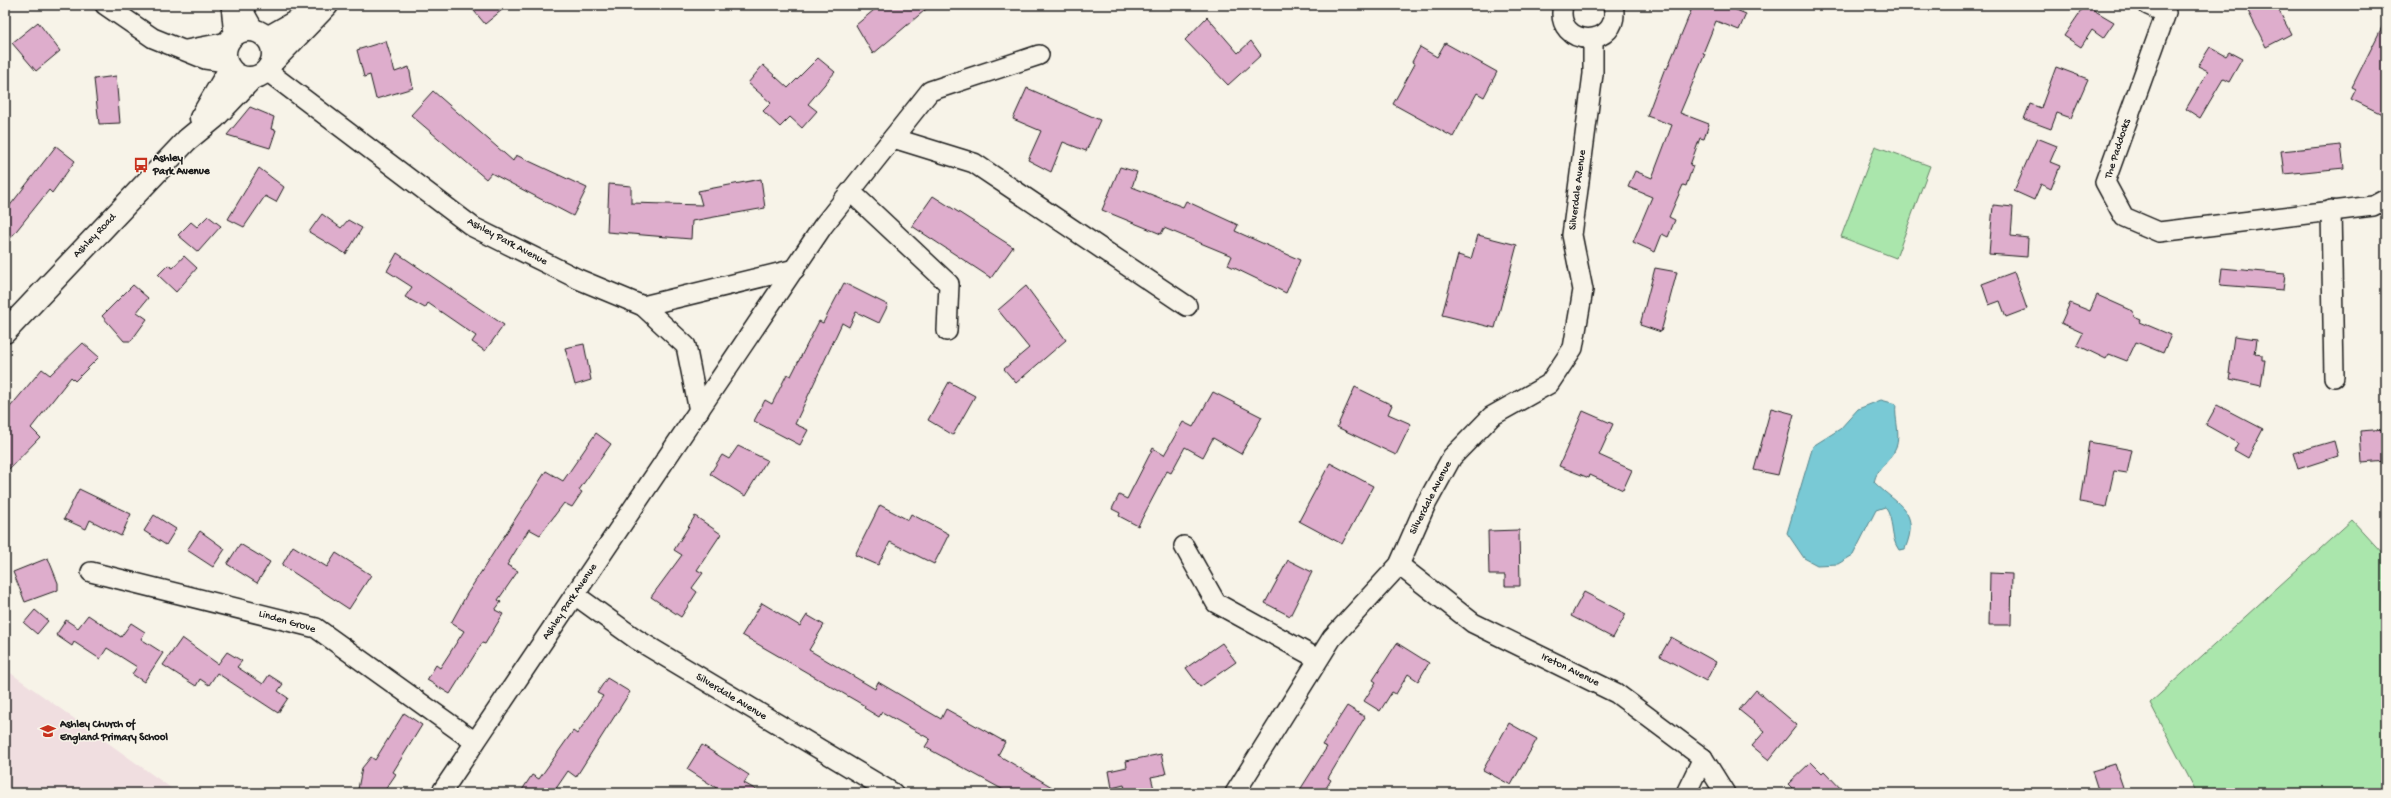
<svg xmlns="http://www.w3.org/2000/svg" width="2391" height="798" viewBox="0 0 2391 798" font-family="'Gochi Hand',sans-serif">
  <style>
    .built { fill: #f0dee0 }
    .green { fill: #aae6ac; stroke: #638164 }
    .water { fill: #79c9d5; stroke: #54848b }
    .building { fill: #deadcc; stroke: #1c1c1c }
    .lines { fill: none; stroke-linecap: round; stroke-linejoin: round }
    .minor-casing { stroke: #1c1c1c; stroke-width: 22 }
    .major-casing { stroke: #1c1c1c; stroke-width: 25 }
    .minor { stroke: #f7f3e8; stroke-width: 19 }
    .major { stroke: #f7f3e8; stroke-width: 22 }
    .labels { text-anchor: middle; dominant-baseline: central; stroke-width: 3; stroke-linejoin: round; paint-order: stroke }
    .street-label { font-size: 11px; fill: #1c1c1c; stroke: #f7f3e8 }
    .poi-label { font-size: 11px; font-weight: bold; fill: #1c1c1c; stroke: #f7f3e8; text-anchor: start }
  </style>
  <rect width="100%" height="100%" fill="#f7f3e8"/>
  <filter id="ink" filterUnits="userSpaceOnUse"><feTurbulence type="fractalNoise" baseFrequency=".025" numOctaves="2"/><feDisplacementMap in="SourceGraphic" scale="8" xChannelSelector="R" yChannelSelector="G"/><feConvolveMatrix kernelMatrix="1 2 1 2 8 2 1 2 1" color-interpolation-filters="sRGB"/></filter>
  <g filter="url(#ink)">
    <path class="built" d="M5,669l173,124h-173z"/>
    <g class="green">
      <path d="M1875,146l55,20 -34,92 -55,-21z"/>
      <path d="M2352,520l34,37v236h-189l-47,-90z"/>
    </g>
    <path class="water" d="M1881,400l15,4c-2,15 5,29 0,44 -5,13 -19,19 -22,34 24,24 47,28 31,67l-6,1c-10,-14 -4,-30 -14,-43l-9,3 -23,45 -15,9 -21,1 -13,-7 -17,-25 26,-87 27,-17 18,-20z"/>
    <g class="building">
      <path d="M469,5h39l-23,19z"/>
      <path d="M880,5h51l-58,49 -17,-29z"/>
      <path d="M1678,5h46l22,9 -7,16 -23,-9 -13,32 2,1 -25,59 29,11 -5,15 -4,-1 -10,27 3,1 -7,20 -3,-1 -14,32 6,3 -7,17 -6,-3 -7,18 -22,-10 19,-45 -24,-10 7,-16 17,7 20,-53 -25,-9 18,-48 2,1 24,-58z"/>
      <path d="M2085,5l29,17 -11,16 -11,-8 -11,17 -17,-11z"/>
      <path d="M2245,5h31l15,29 -25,13z"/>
      <path d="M1207,17l31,36 13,-12 10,14 -33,30 -43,-45z"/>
      <path d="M2386,19v97l-35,-17 5,-10 -4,-2z"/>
      <path d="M38,22l22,29 -24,20 -24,-28z"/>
      <path d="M386,41l9,31 14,-5 4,21 -37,11 -6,-24 -6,2 -7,-27z"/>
      <path d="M1445,43l52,29 -13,25 -7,-4 -24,44 -60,-33 22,-40 -3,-2 8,-15 17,10z"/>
      <path d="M2210,47l16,9 3,-4 13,7 -13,23 -6,-3 -23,39 -14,-9 22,-38 -10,-5z"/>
      <path d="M818,58l17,14 -27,32 9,7 -15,17 -12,-11 -10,10 -17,-16 8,-8 -23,-20 15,-18 25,23z"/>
      <path d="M2056,67l32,12 -17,39 -14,-5 -6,16 -27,-10 6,-15 11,4z"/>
      <path d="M116,76l4,47 -21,1 -5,-45z"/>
      <path d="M1027,88l73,32 -14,31 -23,-9 -12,30 -23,-12 13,-29 -28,-12z"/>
      <path d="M433,91l80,70 3,-6 71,33 -14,28 -82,-43 -5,6 -75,-64z"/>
      <path d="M250,107l24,10 -3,12 5,1 -6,18 -43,-13z"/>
      <path d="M2037,138l20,8 -7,16 10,4 -9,23 -10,-5 -7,16 -20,-9z"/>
      <path d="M2341,145l3,23 -60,6 -3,-23z"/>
      <path d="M56,146l19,15 -23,32 -3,-3 -44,55v-33z"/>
      <path d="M1120,167l17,5 -5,15 51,20 3,-6 52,24 -3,6 65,29 -14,33 -58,-28 4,-9 -68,-28 -3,6 -59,-24z"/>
      <path d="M259,168l25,19 -8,15 -11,-6 -21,31 -16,-8z"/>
      <path d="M761,179l4,29 -73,13 -1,18 -84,-7 2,-48 22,2v17l71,2 -4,-14z"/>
      <path d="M933,196l80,51 -22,31 -79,-52z"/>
      <path d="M1993,205l20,2 -2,29 17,2 -1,19 -38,-3z"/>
      <path d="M322,214l19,14 7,-8 14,8 -16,26 -37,-22z"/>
      <path d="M208,216l13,10 -23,26 -20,-17 13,-13 6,5z"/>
      <path d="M1478,235l39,10 -22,83 -53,-13 16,-60 13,4z"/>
      <path d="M397,253l107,72 -19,26 -13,-9 4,-6 -48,-33 -3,5 -20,-11 7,-10 -25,-16z"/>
      <path d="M184,256l13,12 -21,24 -18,-17 10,-10 5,3z"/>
      <path d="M1655,268l22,4 -16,60 -21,-7z"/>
      <path d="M2222,268l63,6 -2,16 -63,-5z"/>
      <path d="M2014,272l13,37 -21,8 -6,-16 -11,4 -7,-21z"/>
      <path d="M844,283l44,22 -9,18 -23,-11 -7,15 -7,-4 -47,101 13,6 -8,15 -46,-24 11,-21 7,4 15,-30 4,2 28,-55 4,2z"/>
      <path d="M133,285l15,13 -11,14 10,7 -16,22h-7l-22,-25z"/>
      <path d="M1026,286l40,54 -50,43 -12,-14 25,-21 -31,-38z"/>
      <path d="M2097,295l36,16 1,6 7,3 -1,2 31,13 -8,18 -27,-11 -9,19 -18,-7 -3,5 -29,-14 6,-12 -22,-10 9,-20 20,8z"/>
      <path d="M2234,336l23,3 -2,15 7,1v5h3l-4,26 -31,-7 1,-5h-2z"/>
      <path d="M83,343l16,14 -24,24 -4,-4 -40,51 9,9 -35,36v-60l37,-44 8,6z"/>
      <path d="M584,344l7,36 -16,5 -10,-37z"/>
      <path d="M949,382l26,14 -22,39 -25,-15z"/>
      <path d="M1355,387l37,18 -4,9 23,10 -15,31 -59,-28z"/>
      <path d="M1213,392l49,25 -21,37 -28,-16 -10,19 -18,-10 -14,26 -4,-2 -29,55 -19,-10 1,-3 -8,-4 7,-14 8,4 26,-51 11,7 19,-33 10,5z"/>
      <path d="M2217,405l46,24 -15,29 -14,-8 4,-7 -32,-18z"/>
      <path d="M1771,408l23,6 -16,61 -24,-5z"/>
      <path d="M1583,411l30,13 -14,31 33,15 -9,20 -33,-15 -1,3 -30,-12z"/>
      <path d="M2386,429v32l-24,2 -2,-32z"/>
      <path d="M596,433l15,11 -32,46 3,2 -10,15 -8,-4 -24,32 -11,-6 -22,36 11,6 -20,29 3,2 -6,8 8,4 -18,30 -3,-1 -32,51 -23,-14 9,-15 4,3 24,-37 -13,-8 16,-29 79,-123 17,10z"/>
      <path d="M2334,441l4,15 -40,13 -5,-16z"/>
      <path d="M2089,442l43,8 -5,23 -13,-2 -8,36 -26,-5z"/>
      <path d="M738,446l29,14 -22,36 -35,-22 12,-19 7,4z"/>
      <path d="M1330,463l43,23 -31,58 -43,-23z"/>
      <path d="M79,489l52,25 -10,22 -31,-16 -4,9 -22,-10z"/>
      <path d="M880,505l28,15 3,-6 38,20 -15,30 -44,-22 -12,23 -23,-10z"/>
      <path d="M154,515l22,14 -10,16 -22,-14z"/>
      <path d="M695,516l26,18 -24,36 6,3 -11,15 5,4 -16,25 -30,-20 31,-42 -8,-5z"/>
      <path d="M1519,530l1,56h-15v-11h-16l-1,-44z"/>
      <path d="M200,531l25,18 -12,18 -26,-17z"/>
      <path d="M240,544l30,18 -13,21 -30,-19z"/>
      <path d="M293,546l34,21 9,-14 35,22 -22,34 -67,-44z"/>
      <path d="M48,558l10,25v7l-33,12 -12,-30z"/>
      <path d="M1288,560l24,12 -22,44 -25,-13z"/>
      <path d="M1990,573l22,1 -1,51h-22z"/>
      <path d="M1584,592l42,22 -13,24 -42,-22z"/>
      <path d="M762,603l38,23 7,-11 17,10 -15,25 66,39 3,-7 63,37 5,-10 59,33 -7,13 64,38h-53l-84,-46 5,-8 -48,-27 -3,5 -15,-9 1,-2 -123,-71z"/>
      <path d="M35,610l13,11 -11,13 -13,-11z"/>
      <path d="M88,615l33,22 10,-14 14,9 -4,7 22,14 -19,29 -12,-8 5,-7 -30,-19 -7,11 -26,-17 -2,4 -16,-11 10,-15 12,8z"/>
      <path d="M1671,637l45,25 -10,19 -46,-25z"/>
      <path d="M182,638l36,26 9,-12 15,9 -5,6 26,17 6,-9 14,9 -5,7 10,7 -10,15 -61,-40 -8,12 -9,-6 -4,7 -33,-21z"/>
      <path d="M1222,643l14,19 -36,25 -14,-19z"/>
      <path d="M1397,643l32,20 -11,18 -10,-7 -12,20 -4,-2 -12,19 -16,-10 12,-19 -3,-2z"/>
      <path d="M607,678l23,14 -54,85 -8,-6 -13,19 5,3h-40l12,-18 7,4 34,-48 4,3 26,-38 -6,-3z"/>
      <path d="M1756,690l41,35 -28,35 -17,-14 13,-15 -26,-21z"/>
      <path d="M1347,706l18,11 -37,61 3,2 -8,13h-25l29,-46 -5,-2z"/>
      <path d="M404,713l18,12 -29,47 3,2 -13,19h-18l-7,-4 4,-21 9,-11 4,3z"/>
      <path d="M1509,723l28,16 -26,46 -28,-15z"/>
      <path d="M702,745l47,30 -5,8 18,10h-38l-37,-24z"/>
      <path d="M1161,754l5,20 -15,3 3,12 -28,4 -2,-8 -12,3 -3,-17 18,-4 -1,-6z"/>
      <path d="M1811,762l11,11 2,-2 21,22h-48l-9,-9z"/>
      <path d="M2115,764l10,29h-26l-7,-22z"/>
    </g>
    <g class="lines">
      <defs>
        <g id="minor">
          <path d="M105,5l48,33 52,21 21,3"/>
          <path d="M231,5l3,31"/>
          <path d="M240,5l14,25"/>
          <path d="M1563,5c-10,44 60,45 50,0"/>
          <path d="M2148,5l18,8 -61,169 19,35 35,15 214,-26 13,-7"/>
          <path d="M186,50l42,-8"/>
          <path d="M267,71l206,156 105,52 65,27 152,-37"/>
          <path d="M893,138l81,25 213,143"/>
          <path d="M851,192l98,92 -2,47"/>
          <path d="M2331,210l3,167"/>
          <path d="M643,306l43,40 13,65"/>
          <path d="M1184,546l32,57 102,56"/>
          <path d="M1399,565l74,58 143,70 87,65 22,35"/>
          <path d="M91,572l225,56 159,114"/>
          <path d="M575,595l61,44 257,154"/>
          <path d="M441,793l382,-567 107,-135 109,-36"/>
          <path d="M1235,793l97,-155 67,-73 26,-59 27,-49 40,-41 57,-32 24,-36 10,-58 -11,-55 21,-161v-35"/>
          <path d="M1686,793l17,-35"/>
        </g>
        <g id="major">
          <circle cx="249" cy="54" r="24"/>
          <path d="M267,38l44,-25"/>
          <path d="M272,62l55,-57"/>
          <path d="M201,118l29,-49"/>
          <path d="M5,332l182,-192 28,-23 37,-39"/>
        </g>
      </defs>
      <use href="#minor" class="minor-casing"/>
      <use href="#major" class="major-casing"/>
      <use href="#minor" class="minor"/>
      <use href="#major" class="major"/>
    </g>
  </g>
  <defs>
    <symbol id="bus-bare" viewBox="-9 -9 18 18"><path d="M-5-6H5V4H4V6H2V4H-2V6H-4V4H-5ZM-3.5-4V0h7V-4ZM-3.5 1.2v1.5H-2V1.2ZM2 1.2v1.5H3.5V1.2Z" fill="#c8321e" stroke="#f7f3e8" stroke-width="2.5" paint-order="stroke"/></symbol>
    <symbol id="school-bare" viewBox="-9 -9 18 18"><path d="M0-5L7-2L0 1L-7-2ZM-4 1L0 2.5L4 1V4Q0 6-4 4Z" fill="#c8321e" stroke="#f7f3e8" stroke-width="2.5" paint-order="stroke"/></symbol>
  </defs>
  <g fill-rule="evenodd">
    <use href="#bus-bare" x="130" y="154" width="22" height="22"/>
    <use href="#school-bare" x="37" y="720" width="22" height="22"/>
  </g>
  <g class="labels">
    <g class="street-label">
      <text transform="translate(2118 149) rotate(-72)">The Paddocks</text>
      <text transform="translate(1578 190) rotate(-83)">Silverdale Avenue</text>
      <text transform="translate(95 236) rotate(-46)">Ashley Road</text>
      <text transform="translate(507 242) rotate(28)">Ashley Park Avenue</text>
      <text transform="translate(1431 498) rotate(-63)">Silverdale Avenue</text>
      <text transform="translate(570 602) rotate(-56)">Ashley Park Avenue</text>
      <text transform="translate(287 622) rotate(16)">Linden Grove</text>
      <text transform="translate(1570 670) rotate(26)">Ireton Avenue</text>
      <text transform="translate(731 697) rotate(31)">Silverdale Avenue</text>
    </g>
    <g class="poi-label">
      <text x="153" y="159">Ashley<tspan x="153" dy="13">Park Avenue</tspan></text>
      <text x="60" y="725">Ashley Church of<tspan x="60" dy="13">England Primary School</tspan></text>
    </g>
  </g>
  <rect width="2391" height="798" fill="none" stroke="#f7f3e8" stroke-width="20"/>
  <rect x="10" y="10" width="2371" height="778" fill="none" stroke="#1c1c1c" stroke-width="1.5" filter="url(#ink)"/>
</svg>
